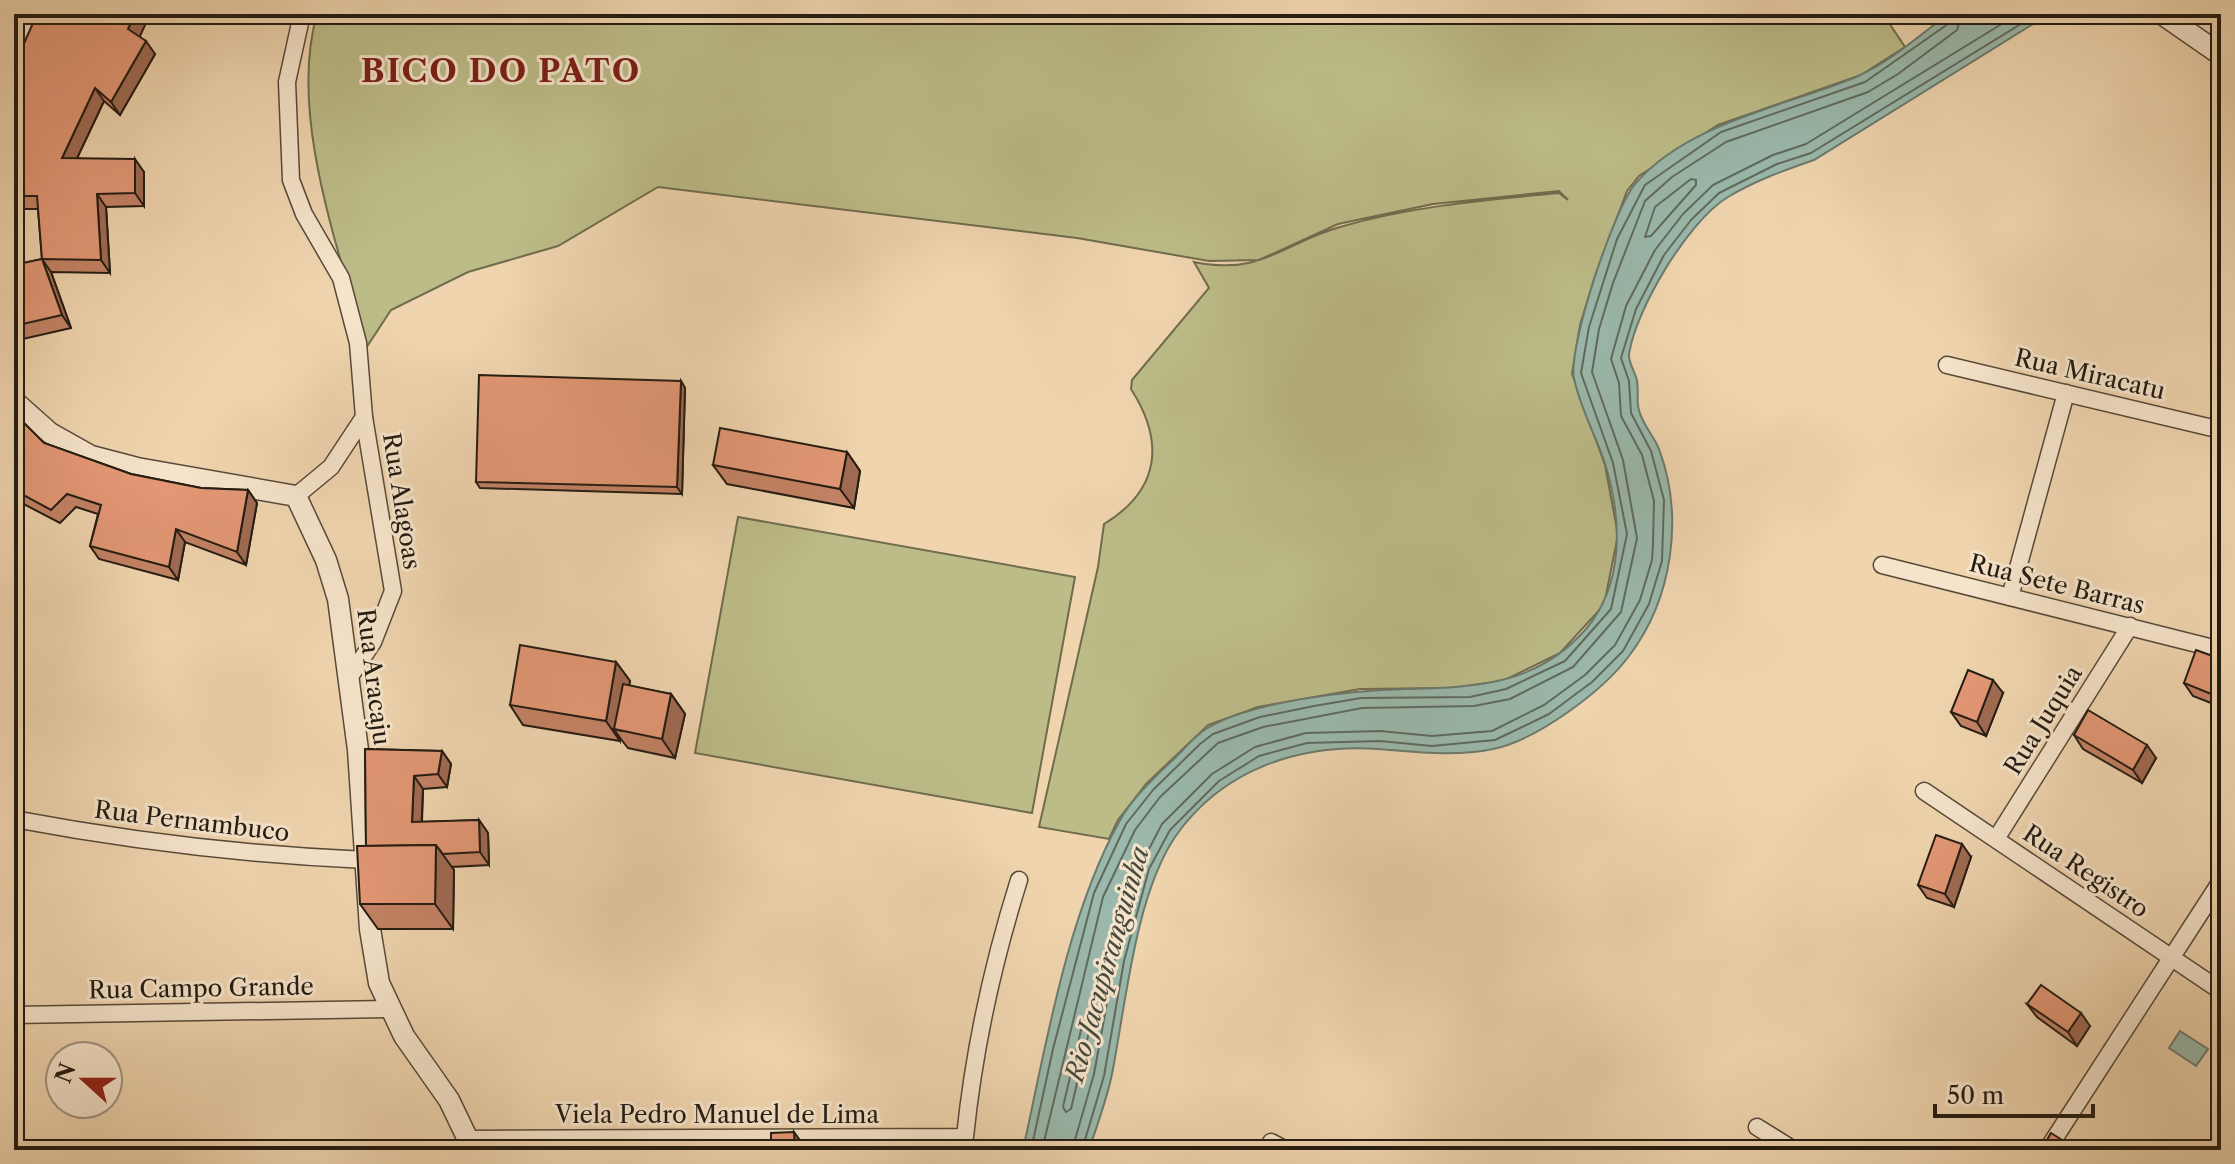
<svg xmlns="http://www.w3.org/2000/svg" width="2235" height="1164" viewBox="0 0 2235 1164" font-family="'Libre Caslon Text',serif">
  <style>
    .green { fill: #bcbc88; stroke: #706c4d; stroke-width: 2 }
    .water { fill: #9ab8ab; stroke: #6b7a6e; stroke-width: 2 }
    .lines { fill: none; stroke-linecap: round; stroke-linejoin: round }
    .shore { stroke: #5f6a5e; stroke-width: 2 }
    .minor-casing { stroke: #574a39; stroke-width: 19 }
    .tertiary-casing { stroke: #574a39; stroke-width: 23 }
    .minor { stroke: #f5e3ca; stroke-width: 16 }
    .tertiary { stroke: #f5e3ca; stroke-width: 20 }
    .wall { fill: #c38265; stroke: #241c12; stroke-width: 2 }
    .shaded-wall { fill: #9f6a52; stroke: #241c12; stroke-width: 2 }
    .building { fill: #e39775; stroke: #241c12; stroke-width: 2 }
    .labels { text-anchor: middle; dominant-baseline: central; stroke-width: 6; stroke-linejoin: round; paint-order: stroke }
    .street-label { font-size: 24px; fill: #241c12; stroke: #f5e3ca }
    .water-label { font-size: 26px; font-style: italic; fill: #474b40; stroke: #f5e3ca }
    .district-label { font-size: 32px; font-weight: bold; letter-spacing: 2px; fill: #7a1f14; stroke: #f5e3ca }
  </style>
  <rect width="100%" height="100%" fill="#efd4ae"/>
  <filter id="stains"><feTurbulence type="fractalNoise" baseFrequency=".0025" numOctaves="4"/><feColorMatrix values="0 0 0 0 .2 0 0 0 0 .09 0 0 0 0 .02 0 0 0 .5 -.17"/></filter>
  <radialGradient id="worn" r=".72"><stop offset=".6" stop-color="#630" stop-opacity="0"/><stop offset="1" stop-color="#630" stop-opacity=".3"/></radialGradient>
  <g class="green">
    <path d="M317,14h1566l22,33 -44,28 -143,50 -79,51 -12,15 -32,85 -15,49 -8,49 33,91 13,70 -14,70 -44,48 -57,28 -52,7 -91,1 -102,18 -50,18 -62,59 -28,36 -9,19 -70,-12 59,-260 6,-43c56,-34 61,-82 27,-135l1,-9 77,-92 -15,-26c68,14 89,-19 146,-35 72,-21 145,-27 219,-34l9,7 -9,-9 -126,13 -95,20 -79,36 -50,1 -132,-23 -419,-51 -100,59 -90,26 -77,38 -25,38c-27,-99 -78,-233 -49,-334z"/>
    <path d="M738,517l337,60 -43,236 -337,-60z"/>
  </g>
  <g class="water">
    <path d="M1948,14h101l-235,146c-29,10 -60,21 -86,37 -40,24 -92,112 -99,157 -1,9 7,19 8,27 2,10 -1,20 2,29 3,14 15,26 20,39 25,67 14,149 -30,207 -26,35 -92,84 -136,93 -39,8 -76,3 -115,0 -79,-5 -156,20 -203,88 -40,60 -49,166 -63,237 -5,25 -15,51 -23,76h-66c23,-105 44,-234 96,-328 13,-24 36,-45 56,-64 10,-10 20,-22 31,-29 44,-28 149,-39 200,-40 70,-2 130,-3 180,-60 38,-45 36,-108 20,-162 -9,-30 -26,-58 -32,-89 -6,-32 40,-169 61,-194 52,-61 151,-78 221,-107 34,-15 63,-41 92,-63z"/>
    <path d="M2180,1031l28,18 -12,17 -27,-18z"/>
  </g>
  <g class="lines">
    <g class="shore">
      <path d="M1691,179l5,1v5l-45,51 -6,1 10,-30z"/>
      <path d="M1086,1028l3,4 -18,77 -5,3 -3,-5 18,-77z"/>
      <path d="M1031,1150l22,-101 41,-156 32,-69 27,-34 47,-46 13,-10 47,-17 54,-11 47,-8 109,-1 36,-8 59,-28 46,-52 16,-75 -14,-71 -32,-90 8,-46 28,-88 28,-54 76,-53 144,-50 83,-58 4,-10"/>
      <path d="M1042,1150l61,-253 32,-67 25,-33 58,-54 45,-16 99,-19 112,-2 36,-7 63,-32 48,-55 16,-74 -14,-78 -31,-88 7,-43 14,-46 32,-82 27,-24 54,-35 142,-50 30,-18 59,-44 5,-16"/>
      <path d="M1072,1150l22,-76 21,-115 25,-93 22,-42 50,-50 43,-27 51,-14 74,-2 52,5 60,-5 52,-26 41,-30 30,-30 25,-45 12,-40 1,-16 1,-43 -12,-46 -21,-39 -2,-33 -8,-24 15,-53 29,-56 28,-36 30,-29 60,-30 33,-11 212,-130"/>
      <path d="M1082,1150l22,-74 20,-115 25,-92 21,-39 49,-49 40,-25 48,-13 73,-2 52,5 63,-6 54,-26 43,-32 31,-31 26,-47 13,-43 2,-61 -13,-49 -20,-38 -2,-32 -8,-23 15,-49 28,-54 27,-35 28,-27 58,-29 34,-11 226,-139"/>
    </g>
    <defs>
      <g id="minor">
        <path d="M302,14l-15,68 4,98 13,34 37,64 17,65 6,74 29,174 -20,51 -24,36"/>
        <path d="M14,64l20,-50"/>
        <path d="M1947,365l274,65"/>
        <path d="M296,496l35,-29 33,-50"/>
        <path d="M1882,565l339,85"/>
        <path d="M2010,597l56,-204"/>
        <path d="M1924,791l297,200"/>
        <path d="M14,819c117,22 233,36 352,41"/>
        <path d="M1996,839l134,-213"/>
        <path d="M14,1015l374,-6"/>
        <path d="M1757,1127l37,23"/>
        <path d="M470,1139l495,-2c9,-89 27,-171 54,-257"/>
        <path d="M1271,1142l15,8"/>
        <path d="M2047,1150l174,-269"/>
      </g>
      <g id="tertiary">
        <path d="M2162,14l59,41"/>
        <path d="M14,401l36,32 41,23 46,12 159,28 30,64 12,39 20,151 12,179 9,54 25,53 45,64 24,50"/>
      </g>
    </defs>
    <use href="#minor" class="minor-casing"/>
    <use href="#tertiary" class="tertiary-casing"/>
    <use href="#minor" class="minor"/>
    <use href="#tertiary" class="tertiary"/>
  </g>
  <g class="wall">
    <path d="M140,37l15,17 -35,61 -16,-14 -27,57 67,14v34l-38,1 4,66 -59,-1 20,56 -57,13v-76l28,-6 -4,-50h-24v-143z"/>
    <path d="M681,381l4,7 -3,106 -202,-6 -4,-6z"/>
    <path d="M14,413l30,30 87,31 70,14 47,2 9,13 -11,62 -61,-23 -7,38 -79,-21 -9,-13 8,-32 -22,-7 -16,16 -46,-24z"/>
    <path d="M847,452l13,19 -6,37 -127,-24 -14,-19z"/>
    <path d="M2221,659v48l-28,-11 -9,-13z"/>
    <path d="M616,662l14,19 -1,5 42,8 14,20 -10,44 -47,-10 -8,-10v3l-97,-16 -13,-20z"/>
    <path d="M2003,693l-17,43 -25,-10 -10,-14z"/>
    <path d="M2074,735l82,23 -14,25 -59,-34z"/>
    <path d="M365,749l77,2 9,13 -4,23 -24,2 -1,33 57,-2 9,13 1,32 -37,2 2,3 -1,59h-75l-18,-25 6,-58z"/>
    <path d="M1971,857l-17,50 -27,-9 -9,-13z"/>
    <path d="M2027,1004l63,22 -13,20 -40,-29z"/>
  </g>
  <g class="shaded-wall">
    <path d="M135,14h15l-13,29 -9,-14z"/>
    <path d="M146,41l9,13 -35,61 -9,-13z"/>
    <path d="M95,88l9,13 -33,70 -9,-13z"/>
    <path d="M135,159l9,13v34l-9,-13z"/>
    <path d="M97,194l9,13 4,66 -9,-13z"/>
    <path d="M42,259l9,13 20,56 -9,-13z"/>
    <path d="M681,381l4,7 -3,106 -5,-7z"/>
    <path d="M847,452l13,19 -6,37 -14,-19z"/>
    <path d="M248,490l9,13 -11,62 -9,-13z"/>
    <path d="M176,529l9,13 -7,38 -9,-13z"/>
    <path d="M616,662l14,19 -8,50 -8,-2 6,9v3l-14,-20z"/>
    <path d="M1993,680l10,13 -17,43 -9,-14z"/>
    <path d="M671,694l14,20 -10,44 -13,-19z"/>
    <path d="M2147,745l9,13 -14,25 -9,-13z"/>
    <path d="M442,751l9,13 -4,23 -9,-13z"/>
    <path d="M414,776l9,13 -2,46 -9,-13z"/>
    <path d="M479,820l9,13 1,32 -9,-13z"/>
    <path d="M1962,844l9,13 -17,50 -9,-13z"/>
    <path d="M436,845l18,25 -1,59 -18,-25z"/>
    <path d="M2081,1013l9,13 -13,20 -9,-14z"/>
    <path d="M794,1132l13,18h-12z"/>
  </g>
  <g class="building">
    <path d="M37,14h98l-7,15 18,12 -35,61 -16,-14 -33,70 73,1v34l-38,1 4,66 -59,-1 20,56 -48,11v-61l28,-6 -5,-63h-23v-130z"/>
    <path d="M479,375l202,6 -4,106 -201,-5z"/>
    <path d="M14,413l30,30 87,31 70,14 47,2 -11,62 -61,-23 -7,38 -79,-21 11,-41 -34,-11 -16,16 -37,-20z"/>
    <path d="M720,428l127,24 -7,37 -127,-24z"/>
    <path d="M520,645l96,17 -10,59 -96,-16z"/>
    <path d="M2196,650l25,9v39l-37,-15z"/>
    <path d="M1968,670l25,10 -16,42 -26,-10z"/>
    <path d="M623,684l48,10 -9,45 -48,-10z"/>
    <path d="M2088,710l59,35 -14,25 -59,-35z"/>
    <path d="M365,749l77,2 -4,23 -24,2 -2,46 67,-2 1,32 -37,2 -7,-9 -70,1z"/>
    <path d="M1936,835l26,9 -17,50 -27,-9z"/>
    <path d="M436,845l-1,59h-75l-3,-58z"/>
    <path d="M2041,985l40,28 -13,19 -41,-28z"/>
    <path d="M794,1132l1,18h-24v-17z"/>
    <path d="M2051,1133l27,17h-37z"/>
  </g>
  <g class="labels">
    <g class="street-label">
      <text transform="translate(2090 374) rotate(13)">Rua Miracatu</text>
      <text transform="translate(402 501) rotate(81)">Rua Alagoas</text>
      <text transform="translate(2057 584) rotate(14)">Rua Sete Barras</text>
      <text transform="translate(374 677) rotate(83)">Rua Aracaju</text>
      <text transform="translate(2043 720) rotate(-58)">Rua Juquia</text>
      <text transform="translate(192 821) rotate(7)">Rua Pernambuco</text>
      <text transform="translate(2086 871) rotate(34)">Rua Registro</text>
      <text transform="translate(201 988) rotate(-1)">Rua Campo Grande</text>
      <text x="717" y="1114">Viela Pedro Manuel de Lima</text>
    </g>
    <g class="water-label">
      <text transform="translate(1107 964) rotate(-74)">Rio Jacupiranguinha</text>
    </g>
    <g class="district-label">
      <text x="501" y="70">BICO DO PATO</text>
    </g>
  </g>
  <rect width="2235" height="1164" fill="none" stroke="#efd4ae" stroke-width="48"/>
  <rect x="16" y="16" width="2203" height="1132" fill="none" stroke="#241c12" stroke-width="4"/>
  <rect x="24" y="24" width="2187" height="1116" fill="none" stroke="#241c12" stroke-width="2"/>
  <g transform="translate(84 1080) rotate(291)"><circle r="38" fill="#f5e3ca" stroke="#a19380" stroke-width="2"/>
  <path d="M0-6L14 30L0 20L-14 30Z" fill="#8f2418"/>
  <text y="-12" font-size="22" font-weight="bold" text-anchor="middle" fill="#241c12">N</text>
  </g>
  <path d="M1935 1104v12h158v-12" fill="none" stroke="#241c12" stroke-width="4"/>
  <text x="1947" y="1104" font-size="24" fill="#241c12" stroke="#f5e3ca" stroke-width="6" paint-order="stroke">50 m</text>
  <rect width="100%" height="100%" filter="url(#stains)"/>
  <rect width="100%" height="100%" fill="url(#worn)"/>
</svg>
